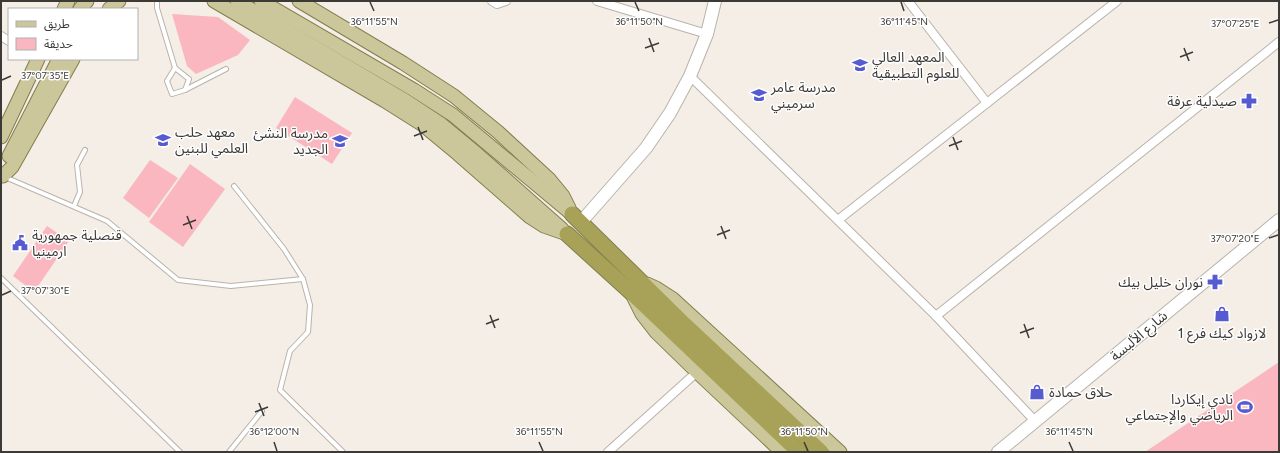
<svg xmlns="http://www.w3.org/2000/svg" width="1280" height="453" viewBox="0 0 1280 453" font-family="Figtree,'Noto Sans Arabic',sans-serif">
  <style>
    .green { fill: #fab7bf }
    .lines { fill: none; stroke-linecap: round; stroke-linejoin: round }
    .lane-casing { stroke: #b9b3ac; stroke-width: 6 }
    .street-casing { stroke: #b9b3ac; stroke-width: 10 }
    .secondary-casing { stroke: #b9b3ac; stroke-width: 14 }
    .primary-casing { stroke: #827e4c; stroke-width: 15 }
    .highway-casing { stroke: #827e4c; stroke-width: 17 }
    .lane { stroke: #fff; stroke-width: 4 }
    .street { stroke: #fff; stroke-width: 8 }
    .secondary { stroke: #fff; stroke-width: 12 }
    .primary { stroke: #cbc79b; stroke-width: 13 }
    .highway { stroke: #a8a258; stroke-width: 15 }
    .ticks { fill: none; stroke: #3c3a37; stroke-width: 1.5 }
    .labels { text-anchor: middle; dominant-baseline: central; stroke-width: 3; stroke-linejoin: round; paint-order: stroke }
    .poi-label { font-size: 14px; fill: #3c3a37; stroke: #fff; text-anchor: start }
    .street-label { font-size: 14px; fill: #3c3a37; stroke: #fff }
    .ticks-label { font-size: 10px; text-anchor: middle; fill: #3c3a37; stroke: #fff; stroke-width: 3; stroke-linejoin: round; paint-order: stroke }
  </style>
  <rect width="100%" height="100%" fill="#f4eee7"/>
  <g class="green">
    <path d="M172,14l46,3 32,23 -12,15 -42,19 -9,-8z"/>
    <path d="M295,97l57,36 -20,31 -56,-36z"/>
    <path d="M150,160l28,18 -29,40 -26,-20z"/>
    <path d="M190,164l35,25 -42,58 -34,-25z"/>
    <path d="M47,226l22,15 -35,51 -21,-16z"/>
    <path d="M1279,362v90h-134z"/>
  </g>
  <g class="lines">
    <defs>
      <g id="lane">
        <path d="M157,1v7l18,60 14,11 -4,11"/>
        <path d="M175,68l-8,13 5,13 13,-4 41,-21"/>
        <path d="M5,177l102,44 71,59 53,6 72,-7"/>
        <path d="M234,186l50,63 19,30 7,26 -2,27 -18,19 -10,39 63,62"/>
        <path d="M74,206l6,-14 -3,-27 8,-15"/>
        <path d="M1,278l179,174"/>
        <path d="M229,452l33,-41"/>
      </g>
      <g id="street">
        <path d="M492,1l5,3 9,-3"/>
        <path d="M597,1l110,33"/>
        <path d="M908,1l79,102"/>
        <path d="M1,36l8,5"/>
        <path d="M690,76l246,240 99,105"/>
        <path d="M838,220l279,-219"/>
        <path d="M936,316l343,-274"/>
        <path d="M608,452l89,-80"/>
      </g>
      <g id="secondary">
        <path d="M581,222l65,-74 24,-35 20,-37 17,-42 8,-33"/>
        <path d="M998,452l281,-232"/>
      </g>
      <g id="primary">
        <path d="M214,1l171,100 38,24 35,29 72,63 14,9 23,8"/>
        <path d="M237,1l166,98 38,25 35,29 86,76"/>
        <path d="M261,1l153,89 39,25 119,99"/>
        <path d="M299,1l104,62 51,33 44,36 51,47 14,17 6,12"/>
        <path d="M64,9l4,-8"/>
        <path d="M80,9l7,-8"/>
        <path d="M109,9l10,-8"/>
        <path d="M1,137l37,-78"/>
        <path d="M9,156l50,-97"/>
        <path d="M3,176l9,-9 61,-108"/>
        <path d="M647,284l9,4 17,11 167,153"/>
        <path d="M634,298l8,16 14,18 41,40 85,80"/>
      </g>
      <g id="highway">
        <path d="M572,214l112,110 137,128"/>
        <path d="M567,234l66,60 166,158"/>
      </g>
    </defs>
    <use href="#lane" class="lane-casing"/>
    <use href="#street" class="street-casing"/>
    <use href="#secondary" class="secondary-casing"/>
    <use href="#primary" class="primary-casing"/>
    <use href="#highway" class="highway-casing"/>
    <use href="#lane" class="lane"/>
    <use href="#street" class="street"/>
    <use href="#secondary" class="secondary"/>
    <use href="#primary" class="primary"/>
    <use href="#highway" class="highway"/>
  </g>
  <path class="ticks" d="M370,2l4,9M635,2l4,9M901,2l3,9M1269,23l9,-3M649,38l5,14M645,48l14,-5M1184,48l5,13M1180,57l13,-5M2,80l9,-4M418,127l5,13M414,136l13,-5M953,137l5,13M949,146l13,-5M187,216l5,13M183,225l13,-5M721,226l5,13M717,235l13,-5M1269,238l9,-3M2,295l9,-4M490,315l5,13M486,324l13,-5M1024,324l5,14M1020,333l14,-5M259,403l5,13M255,412l13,-5M274,442l3,9M539,442l4,9M804,442l4,9M1069,442l4,9"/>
  <defs>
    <symbol id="university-bare" viewBox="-9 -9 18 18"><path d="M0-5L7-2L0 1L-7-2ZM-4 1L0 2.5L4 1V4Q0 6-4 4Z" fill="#575bd2" stroke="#fff" stroke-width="2.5" paint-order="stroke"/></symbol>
    <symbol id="school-bare" viewBox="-9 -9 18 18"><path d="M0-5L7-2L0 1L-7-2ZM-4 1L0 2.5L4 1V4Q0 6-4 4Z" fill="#575bd2" stroke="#fff" stroke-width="2.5" paint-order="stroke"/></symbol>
    <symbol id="pharmacy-bare" viewBox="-9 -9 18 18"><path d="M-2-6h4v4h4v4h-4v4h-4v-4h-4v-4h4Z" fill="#575bd2" stroke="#fff" stroke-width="2.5" paint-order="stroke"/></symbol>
    <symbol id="civic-bare" viewBox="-9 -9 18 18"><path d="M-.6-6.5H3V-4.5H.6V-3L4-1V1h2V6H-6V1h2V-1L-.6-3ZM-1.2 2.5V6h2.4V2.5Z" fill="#575bd2" stroke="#fff" stroke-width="2.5" paint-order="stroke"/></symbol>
    <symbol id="shop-bare" viewBox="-9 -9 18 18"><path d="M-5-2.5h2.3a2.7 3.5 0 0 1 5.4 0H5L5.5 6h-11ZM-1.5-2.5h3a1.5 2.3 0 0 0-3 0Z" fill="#575bd2" stroke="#fff" stroke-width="2.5" paint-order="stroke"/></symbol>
    <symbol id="stadium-bare" viewBox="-9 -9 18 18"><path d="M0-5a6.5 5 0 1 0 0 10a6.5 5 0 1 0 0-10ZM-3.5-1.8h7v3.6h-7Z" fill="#575bd2" stroke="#fff" stroke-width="2.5" paint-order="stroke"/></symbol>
  </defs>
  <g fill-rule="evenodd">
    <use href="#university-bare" x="849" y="54" width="22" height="22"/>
    <use href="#school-bare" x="748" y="84" width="22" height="22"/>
    <use href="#pharmacy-bare" x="1238" y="90" width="22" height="22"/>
    <use href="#school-bare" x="152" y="129" width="22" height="22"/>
    <use href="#school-bare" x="329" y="130" width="22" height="22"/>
    <use href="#civic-bare" x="9" y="232" width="22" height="22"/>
    <use href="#pharmacy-bare" x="1204" y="271" width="22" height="22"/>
    <use href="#shop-bare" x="1211" y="303" width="22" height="22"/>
    <use href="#shop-bare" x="1026" y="381" width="22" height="22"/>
    <use href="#stadium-bare" x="1234" y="396" width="22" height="22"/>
  </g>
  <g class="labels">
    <g class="poi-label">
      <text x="872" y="57">المعهد العالي<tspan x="872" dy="16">للعلوم التطبيقية</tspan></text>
      <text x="771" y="87">مدرسة عامر<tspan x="771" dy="16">سرميني</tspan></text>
      <text x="1237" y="101" text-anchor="end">صيدلية عرفة</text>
      <text x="175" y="132">معهد حلب<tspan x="175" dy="16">العلمي للبنين</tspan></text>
      <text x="328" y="133" text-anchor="end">مدرسة النشئ<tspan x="328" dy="16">الجديد</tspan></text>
      <text x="32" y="235">قنصلية جمهورية<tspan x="32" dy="16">ارمينيا</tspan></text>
      <text x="1203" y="282" text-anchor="end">نوران خليل بيك</text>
      <text x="1222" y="333" text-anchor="middle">لازواد كيك فرع 1</text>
      <text x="1049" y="392">حلاق حمادة</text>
      <text x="1233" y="399" text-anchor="end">نادي إيكاردا<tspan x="1233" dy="16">الرياضي والإجتماعي</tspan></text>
    </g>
    <g class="street-label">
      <text transform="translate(1139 336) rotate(-40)">شارع الألبسة</text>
    </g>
  </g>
  <g class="ticks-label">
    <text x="374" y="25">36°11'55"N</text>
    <text x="639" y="25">36°11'50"N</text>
    <text x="904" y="25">36°11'45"N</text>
    <text x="1235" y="27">37°07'25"E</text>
    <text x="45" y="79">37°07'35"E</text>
    <text x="1235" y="242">37°07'20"E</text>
    <text x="45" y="294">37°07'30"E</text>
    <text x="274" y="435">36°12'00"N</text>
    <text x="539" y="435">36°11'55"N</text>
    <text x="804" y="435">36°11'50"N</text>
    <text x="1069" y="435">36°11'45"N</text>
  </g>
  <rect width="1280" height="453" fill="none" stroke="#3c3a37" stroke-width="4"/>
  <rect x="8" y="8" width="130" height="52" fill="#ffffff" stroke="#b1b0af"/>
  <rect x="16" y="21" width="20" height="6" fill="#cbc79b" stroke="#b1b0af"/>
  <text x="44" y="28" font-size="12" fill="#3c3a37">طريق</text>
  <rect x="16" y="38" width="20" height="12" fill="#fab7bf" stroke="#b1b0af"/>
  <text x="44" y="48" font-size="12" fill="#3c3a37">حديقة</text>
</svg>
